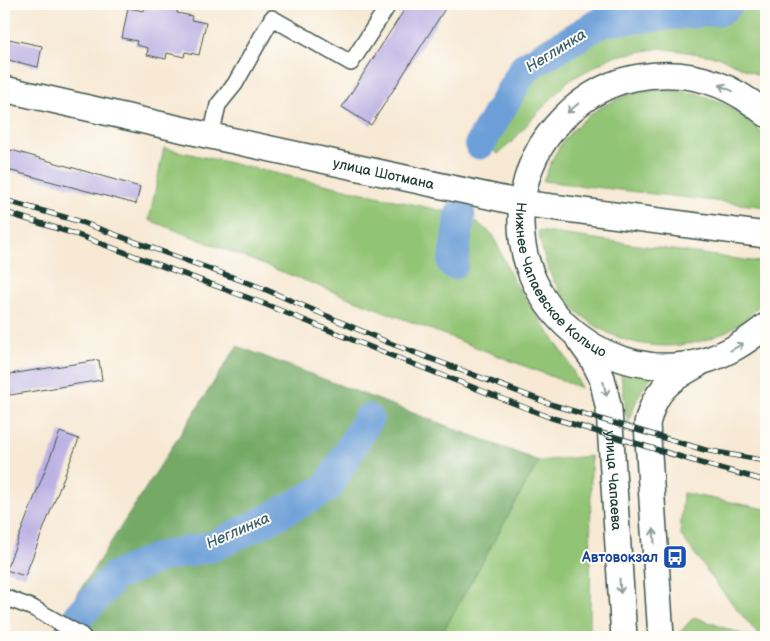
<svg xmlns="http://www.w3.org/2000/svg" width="770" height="641" viewBox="0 0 770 641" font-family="'Balsamiq Sans',sans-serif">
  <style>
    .green { fill: #92c475; stroke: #588054 }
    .forest { fill: #75aa66; stroke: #4a744d }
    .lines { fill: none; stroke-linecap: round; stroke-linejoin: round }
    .river { stroke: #6c9fd8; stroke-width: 31 }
    .building { fill: #bbb1e3 }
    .street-casing { stroke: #3f574c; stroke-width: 18 }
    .primary-casing { stroke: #3f574c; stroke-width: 28 }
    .street { stroke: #fff; stroke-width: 15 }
    .primary { stroke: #fff; stroke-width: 25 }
    .rail-casing { stroke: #1f3d34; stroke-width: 5.5 }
    .rail { stroke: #fdfcf7; stroke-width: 4; stroke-dasharray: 11; stroke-linecap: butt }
    .oneway { stroke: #8f9e9a }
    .labels { text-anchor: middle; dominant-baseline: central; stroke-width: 4; stroke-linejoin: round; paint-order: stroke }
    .street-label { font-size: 14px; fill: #1f3d34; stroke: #fdfcf7 }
    .transit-label { font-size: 14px; font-weight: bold; fill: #164399; stroke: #fdfcf7; text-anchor: end }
    .water-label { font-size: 15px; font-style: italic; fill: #3a5f6d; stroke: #fdfcf7 }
  </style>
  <rect width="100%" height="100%" fill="#fdfcf7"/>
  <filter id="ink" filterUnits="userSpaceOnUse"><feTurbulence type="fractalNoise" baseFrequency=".02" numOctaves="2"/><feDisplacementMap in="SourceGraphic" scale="10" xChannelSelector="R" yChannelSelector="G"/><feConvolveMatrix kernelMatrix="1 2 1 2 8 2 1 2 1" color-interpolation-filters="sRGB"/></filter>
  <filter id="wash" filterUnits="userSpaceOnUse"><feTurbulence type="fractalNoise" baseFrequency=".0096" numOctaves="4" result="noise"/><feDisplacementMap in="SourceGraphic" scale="20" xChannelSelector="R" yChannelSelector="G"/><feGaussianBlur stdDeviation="1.12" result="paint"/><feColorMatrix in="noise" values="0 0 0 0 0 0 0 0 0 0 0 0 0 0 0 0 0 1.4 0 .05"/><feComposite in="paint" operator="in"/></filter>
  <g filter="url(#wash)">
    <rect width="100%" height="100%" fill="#f7e9d4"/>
    <g class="green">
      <path d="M694,4h72v75l-47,-22 -59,-9 -48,9 -44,24 -38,40 -18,21 -14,12 -12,-9 40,-71 57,-34z"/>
      <path d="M668,90l27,3 26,9 23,14 20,19 2,3v69l-223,-26c4,-8 7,-17 11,-25 17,-32 51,-57 87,-64 9,-1 18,-2 27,-2z"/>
      <path d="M164,148l306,69 23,18 20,45 54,79 14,29 -432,-168z"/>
      <path d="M538,231l228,32v34c-10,13 -22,25 -37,33 -60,32 -137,15 -173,-45 -10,-17 -14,-35 -18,-54z"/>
      <path d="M616,363l39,9c-15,18 -20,30 -27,52l-7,-50z"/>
      <path d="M591,456l-1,181h-150l99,-176z"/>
      <path d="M683,493l83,16v128h-6l-38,-46 -42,-57z"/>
      <path d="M694,617l51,18 13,2h-78l-1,-4z"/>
    </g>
    <path class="forest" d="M237,346l302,115 -99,176h-390z"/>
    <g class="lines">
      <g class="river">
        <path d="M480,144l45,-77 79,-46 117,-11 7,-6"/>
        <path d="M453,264l7,-49"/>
        <path d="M69,637l10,-21 36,-40 44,-19 55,-11 55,-27 58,-31 41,-69"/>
      </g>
    </g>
    <g id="blocks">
      <g class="building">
        <path d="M408,4h40l-77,121 -29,-18z"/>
        <path d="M161,5l17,3 -1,5 15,3 -1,4 15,3 -7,32 -14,-3 -1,5 -17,-4 -1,6 -19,-4 1,-7 -12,-3 1,-4 -15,-3 6,-30 16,3 1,-4 14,3z"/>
        <path d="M4,38l38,8 -4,21 -34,-8z"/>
        <path d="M4,148l136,39 -4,17 -132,-35z"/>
        <path d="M99,360l3,20 -98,16v-21z"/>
        <path d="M60,432l19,7 -54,137 -19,-6z"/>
      </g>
    </g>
  </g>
  <g filter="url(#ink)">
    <use href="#blocks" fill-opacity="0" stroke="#3f574c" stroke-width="1"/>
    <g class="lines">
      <defs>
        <g id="street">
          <path d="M211,136l7,-31 17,-21 37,-66 79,45 38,-59"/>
          <path d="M4,597l29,11 48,27 2,2"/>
        </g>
        <g id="primary">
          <path id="s1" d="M4,89l207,47 310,67 245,32"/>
          <path id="s2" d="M766,114c-38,-33 -82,-46 -132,-36 -31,6 -59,25 -79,49 -22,25 -33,57 -34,89 -3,97 90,171 183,145 24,-7 43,-20 62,-35"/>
          <path id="s3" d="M579,340l13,18 10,20 7,32 15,227"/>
          <path d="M661,637l-14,-213c2,-7 4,-16 8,-23 9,-18 26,-27 42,-36"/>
        </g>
      </defs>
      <use href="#street" class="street-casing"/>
      <use href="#primary" class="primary-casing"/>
      <use href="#street" class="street"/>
      <use href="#primary" class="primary"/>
      <defs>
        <g id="rail">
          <path d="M4,200l74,21 184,67 125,54 166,63 152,45 61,11"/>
          <path d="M4,212l71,22 187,69 118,48 169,66 152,46 65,18"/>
        </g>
      </defs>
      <use href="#rail" class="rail-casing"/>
      <use href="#rail" class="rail"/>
    </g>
    <defs><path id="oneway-shaft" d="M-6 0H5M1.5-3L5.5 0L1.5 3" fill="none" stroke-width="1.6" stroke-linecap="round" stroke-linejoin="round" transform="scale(1.25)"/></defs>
    <g class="oneway">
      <use href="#oneway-shaft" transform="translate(726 88) rotate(-155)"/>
      <use href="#oneway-shaft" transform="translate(573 108) rotate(140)"/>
      <use href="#oneway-shaft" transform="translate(737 347) rotate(-29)"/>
      <use href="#oneway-shaft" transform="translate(605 389) rotate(77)"/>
      <use href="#oneway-shaft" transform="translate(654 536) rotate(-94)"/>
      <use href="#oneway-shaft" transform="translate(620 586) rotate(86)"/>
    </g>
  </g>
  <defs>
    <symbol id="bus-square" viewBox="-11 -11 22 22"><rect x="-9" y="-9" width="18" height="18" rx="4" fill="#1a4fb4" stroke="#fdfcf7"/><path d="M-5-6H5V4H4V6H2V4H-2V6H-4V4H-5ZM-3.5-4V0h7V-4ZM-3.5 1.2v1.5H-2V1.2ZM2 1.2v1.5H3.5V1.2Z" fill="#fff"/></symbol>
  </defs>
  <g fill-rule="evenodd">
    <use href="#bus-square" x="661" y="543" width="28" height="28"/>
  </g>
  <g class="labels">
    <g class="street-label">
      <text stroke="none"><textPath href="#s1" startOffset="389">улица Шотмана</textPath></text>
      <text stroke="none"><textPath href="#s2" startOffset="412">Нижнее Чапаевское Кольцо</textPath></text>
      <text stroke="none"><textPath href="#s3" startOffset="148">улица Чапаева</textPath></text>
    </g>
    <g class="transit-label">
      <text x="658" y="557">Автовокзал</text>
    </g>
    <g class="water-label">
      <text transform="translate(556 51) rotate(-32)">Неглинка</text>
      <text transform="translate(238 531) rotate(-24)">Неглинка</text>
    </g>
  </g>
  <rect width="770" height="641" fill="none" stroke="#fdfcf7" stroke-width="20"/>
</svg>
